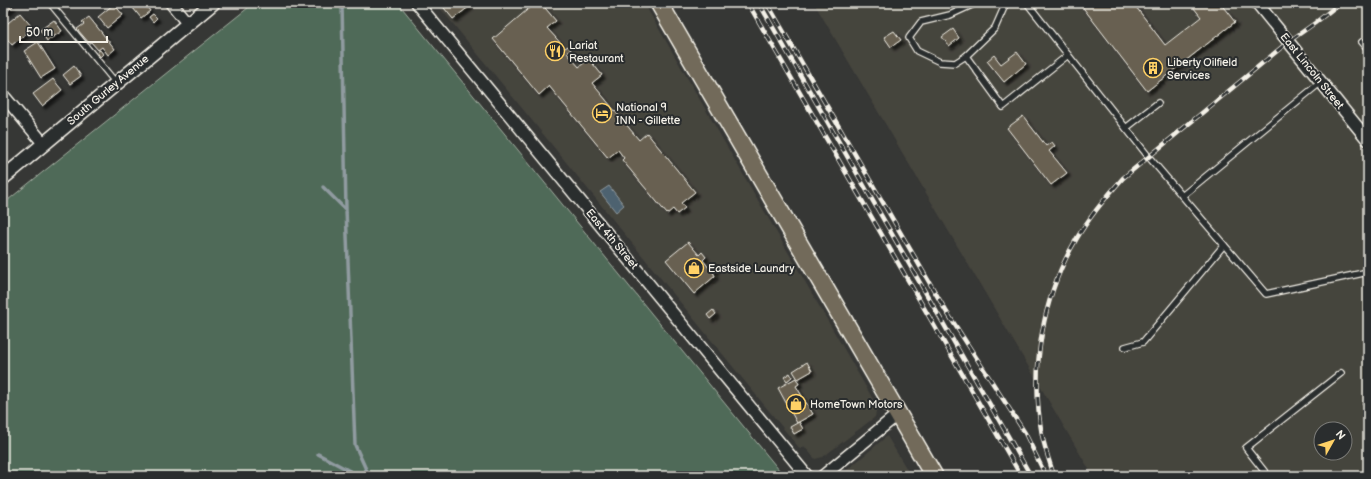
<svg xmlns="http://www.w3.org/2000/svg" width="1371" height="479" viewBox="0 0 1371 479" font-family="'Balsamiq Sans',sans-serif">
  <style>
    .built { fill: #45443d; fill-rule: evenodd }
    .green { fill: #506a59; stroke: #a2aea0 }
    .water { fill: #4d6270; stroke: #909ba0 }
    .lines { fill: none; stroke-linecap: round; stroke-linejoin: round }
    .stream { stroke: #909ba0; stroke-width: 3.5 }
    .building { fill: #686151; stroke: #f4f1e8; filter: url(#shadow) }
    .service-casing { stroke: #f4f1e8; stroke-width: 8 }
    .minor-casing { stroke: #f4f1e8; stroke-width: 14 }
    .tertiary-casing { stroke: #f4f1e8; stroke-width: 16 }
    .primary-casing { stroke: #f4f1e8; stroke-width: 20 }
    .service { stroke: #2a2d2e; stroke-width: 5.5 }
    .minor { stroke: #2a2d2e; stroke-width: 11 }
    .tertiary { stroke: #2a2d2e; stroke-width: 13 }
    .primary { stroke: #726b5a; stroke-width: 17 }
    .rail-casing { stroke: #f4f1e8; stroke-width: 4.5 }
    .rail { stroke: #2a2d2e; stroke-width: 3; stroke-dasharray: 9; stroke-linecap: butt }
    .labels { text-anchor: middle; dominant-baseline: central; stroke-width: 4; stroke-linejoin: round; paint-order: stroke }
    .poi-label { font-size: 11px; fill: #f4f1e8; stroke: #2a2d2e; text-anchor: start }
    .street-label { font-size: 11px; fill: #f4f1e8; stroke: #2a2d2e }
  </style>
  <defs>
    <filter id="shadow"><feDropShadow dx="3.5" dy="3.5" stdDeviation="1" flood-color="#0009"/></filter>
  </defs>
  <rect width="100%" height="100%" fill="#363735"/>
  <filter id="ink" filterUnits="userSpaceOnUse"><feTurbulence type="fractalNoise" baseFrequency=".025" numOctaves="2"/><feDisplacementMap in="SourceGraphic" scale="8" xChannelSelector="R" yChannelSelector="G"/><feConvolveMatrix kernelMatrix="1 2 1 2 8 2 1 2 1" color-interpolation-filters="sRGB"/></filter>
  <g filter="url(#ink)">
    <g class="built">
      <path d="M436,3h208l233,403 -2,11 -52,40 -8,2 -11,-13 -4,3z"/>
      <path d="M814,3h554v473h-275zM1321,429h24v24h-24z"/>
      <path d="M887,436l24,40h-71z"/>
    </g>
    <path class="green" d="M254,3h144l386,473h-781v-272z"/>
    <path class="water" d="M609,186l15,19 -8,7 -16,-20z"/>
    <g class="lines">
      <g class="stream">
        <path d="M342,3l4,206 9,236 14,31"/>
        <path d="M323,187l22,22"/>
        <path d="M318,454l41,22"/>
      </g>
    </g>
    <g class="building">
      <path d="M3,3h7l3,3 -10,9z"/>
      <path d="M129,3h15l6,8 -9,7z"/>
      <path d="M440,3h28l2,3 -17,13z"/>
      <path d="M533,3h8l15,18 -9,7 18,20 3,-2 3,4 -4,3 12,14 10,-8 13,16 -10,8 47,57 8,-7 48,59 -14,11 4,5 -8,6 -4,-5 -6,5 -45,-54 2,-2 -6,-8 -10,8 -59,-72 -10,9 -46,-56 41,-35z"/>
      <path d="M1084,3h49l32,42 36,-28 -11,-14h30l15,19 -88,69 -66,-86z"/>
      <path d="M114,4l9,11 -16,13 -9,-11z"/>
      <path d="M20,13l13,15 -21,17 -9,-11v-7z"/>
      <path d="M153,14l4,4 -4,4 -4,-5z"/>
      <path d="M89,17l26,32 -7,6 -6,-8 -4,3 -7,-8 -2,1 -12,-14 7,-5 -2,-2z"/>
      <path d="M54,20l8,11 -15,10 -7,-11z"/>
      <path d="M953,29l6,9 -10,8 -7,-9z"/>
      <path d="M894,31l7,9 -10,7 -7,-10z"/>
      <path d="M38,42l17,27 -14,9 -17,-27z"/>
      <path d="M100,50l3,4 -3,3 -3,-5z"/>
      <path d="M1017,52l9,12 -22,18 -17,-21 7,-6 7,9z"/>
      <path d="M74,66l7,10 -11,8 -7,-9z"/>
      <path d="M53,79l9,11 -20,16 -9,-12z"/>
      <path d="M1023,116l23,30 6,-4 3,4 -6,5 18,22 -16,12 -44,-57z"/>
      <path d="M688,242l11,13 3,-3 4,5 -3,3 6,8 3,-3 4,4 -3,3 2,4 -21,18 -28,-34z"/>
      <path d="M713,310l3,4 -6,5 -3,-4z"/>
      <path d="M807,362l5,9 -14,8 -5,-8z"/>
      <path d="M790,373l2,4 -5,4 -3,-4z"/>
      <path d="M796,378l3,6 -3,2 17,28 -16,9 -19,-35z"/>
      <path d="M1368,399v11l-6,-7z"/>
      <path d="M799,422l4,7 -9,5 -4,-7z"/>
    </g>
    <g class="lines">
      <defs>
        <g id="service">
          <path d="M50,3l66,80"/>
          <path d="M976,3l-26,12 -29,7 -12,16 8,13 23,11 15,1 11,-7 29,-28 11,-25"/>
          <path d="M1027,3l121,153 118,138 102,-22"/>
          <path d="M1362,42l6,7"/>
          <path d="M966,56l37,51 65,-52"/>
          <path d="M1126,128l32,-25"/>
          <path d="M1182,196l139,-114"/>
          <path d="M1125,347l18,-5 81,-97"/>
          <path d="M1268,476l-22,-28 95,-75"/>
        </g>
        <g id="minor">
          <path d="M171,3l17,21"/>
          <path d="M417,3l390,473"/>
          <path d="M1257,3l111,137"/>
          <path d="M3,95l41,49"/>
          <path d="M823,476l75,-62"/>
        </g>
        <path id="tertiary" d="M3,178l210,-175"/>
        <path id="primary" d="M659,3l275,473"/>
      </defs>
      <use href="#service" class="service-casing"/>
      <use href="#minor" class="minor-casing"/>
      <use href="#tertiary" class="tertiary-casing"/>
      <use href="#primary" class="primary-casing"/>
      <use href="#service" class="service"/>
      <use href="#minor" class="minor"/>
      <use href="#tertiary" class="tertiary"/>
      <use href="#primary" class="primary"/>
      <defs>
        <g id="rail">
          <path d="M748,3l273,473"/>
          <path d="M759,3l272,473"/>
          <path d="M767,3l179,308 79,122 21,43"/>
          <path d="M1054,476c-4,-13 -9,-27 -12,-41 -12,-66 0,-139 35,-197 13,-22 29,-41 46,-60l165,-136 27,-19 25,-20"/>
        </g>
      </defs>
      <use href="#rail" class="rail-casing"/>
      <use href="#rail" class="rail"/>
    </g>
  </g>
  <defs>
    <symbol id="restaurant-ring" viewBox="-11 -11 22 22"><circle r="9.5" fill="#2a2d2e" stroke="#ffd166" stroke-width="1.5"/><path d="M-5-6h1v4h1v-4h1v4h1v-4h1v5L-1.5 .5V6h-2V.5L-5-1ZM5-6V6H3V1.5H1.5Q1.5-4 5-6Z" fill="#ffd166"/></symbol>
    <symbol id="building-ring" viewBox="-11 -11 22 22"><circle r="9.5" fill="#2a2d2e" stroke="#ffd166" stroke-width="1.5"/><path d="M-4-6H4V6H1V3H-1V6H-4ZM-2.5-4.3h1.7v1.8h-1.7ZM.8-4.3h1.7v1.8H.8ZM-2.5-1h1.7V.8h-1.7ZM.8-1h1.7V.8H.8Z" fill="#ffd166"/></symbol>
    <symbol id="hotel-ring" viewBox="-11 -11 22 22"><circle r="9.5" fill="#2a2d2e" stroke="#ffd166" stroke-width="1.5"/><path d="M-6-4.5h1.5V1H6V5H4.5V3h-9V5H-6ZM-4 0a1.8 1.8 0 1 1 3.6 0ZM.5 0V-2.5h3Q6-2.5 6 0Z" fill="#ffd166"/></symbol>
    <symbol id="shop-ring" viewBox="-11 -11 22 22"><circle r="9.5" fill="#2a2d2e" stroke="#ffd166" stroke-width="1.5"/><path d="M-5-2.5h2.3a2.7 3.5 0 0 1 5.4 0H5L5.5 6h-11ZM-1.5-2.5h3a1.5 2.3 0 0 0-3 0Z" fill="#ffd166"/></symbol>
  </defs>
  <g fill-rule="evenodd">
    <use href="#restaurant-ring" x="544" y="40" width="22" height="22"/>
    <use href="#building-ring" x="1142" y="57" width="22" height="22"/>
    <use href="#hotel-ring" x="591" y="102" width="22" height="22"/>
    <use href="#shop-ring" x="683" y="257" width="22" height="22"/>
    <use href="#shop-ring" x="785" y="393" width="22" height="22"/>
  </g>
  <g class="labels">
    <g class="poi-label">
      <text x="569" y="45">Lariat<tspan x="569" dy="13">Restaurant</tspan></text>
      <text x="1167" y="62">Liberty Oilfield<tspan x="1167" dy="13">Services</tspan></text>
      <text x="616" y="107">National 9<tspan x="616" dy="13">INN - Gillette</tspan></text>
      <text x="708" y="268">Eastside Laundry</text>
      <text x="810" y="404">HomeTown Motors</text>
    </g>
    <g class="street-label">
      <text transform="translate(1312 71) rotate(51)">East Lincoln Street</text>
      <text transform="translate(108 90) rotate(-40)">South Gurley Avenue</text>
      <text transform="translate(612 239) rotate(50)">East 4th Street</text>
    </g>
  </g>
  <rect width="1371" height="479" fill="none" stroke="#2a2d2e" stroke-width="16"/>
  <rect x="8" y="8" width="1355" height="463" fill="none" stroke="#f4f1e8" stroke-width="1.5" filter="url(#ink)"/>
  <g transform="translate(1333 441) rotate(51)"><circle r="19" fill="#2a2d2e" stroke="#7b7b78"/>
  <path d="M0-3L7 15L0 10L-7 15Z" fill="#ffd166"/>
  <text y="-6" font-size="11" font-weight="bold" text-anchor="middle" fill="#f4f1e8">N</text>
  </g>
  <path d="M20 36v6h87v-6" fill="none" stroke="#f4f1e8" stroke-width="2"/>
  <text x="26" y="36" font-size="12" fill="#f4f1e8" stroke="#2a2d2e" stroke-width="3" paint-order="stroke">50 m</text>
</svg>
